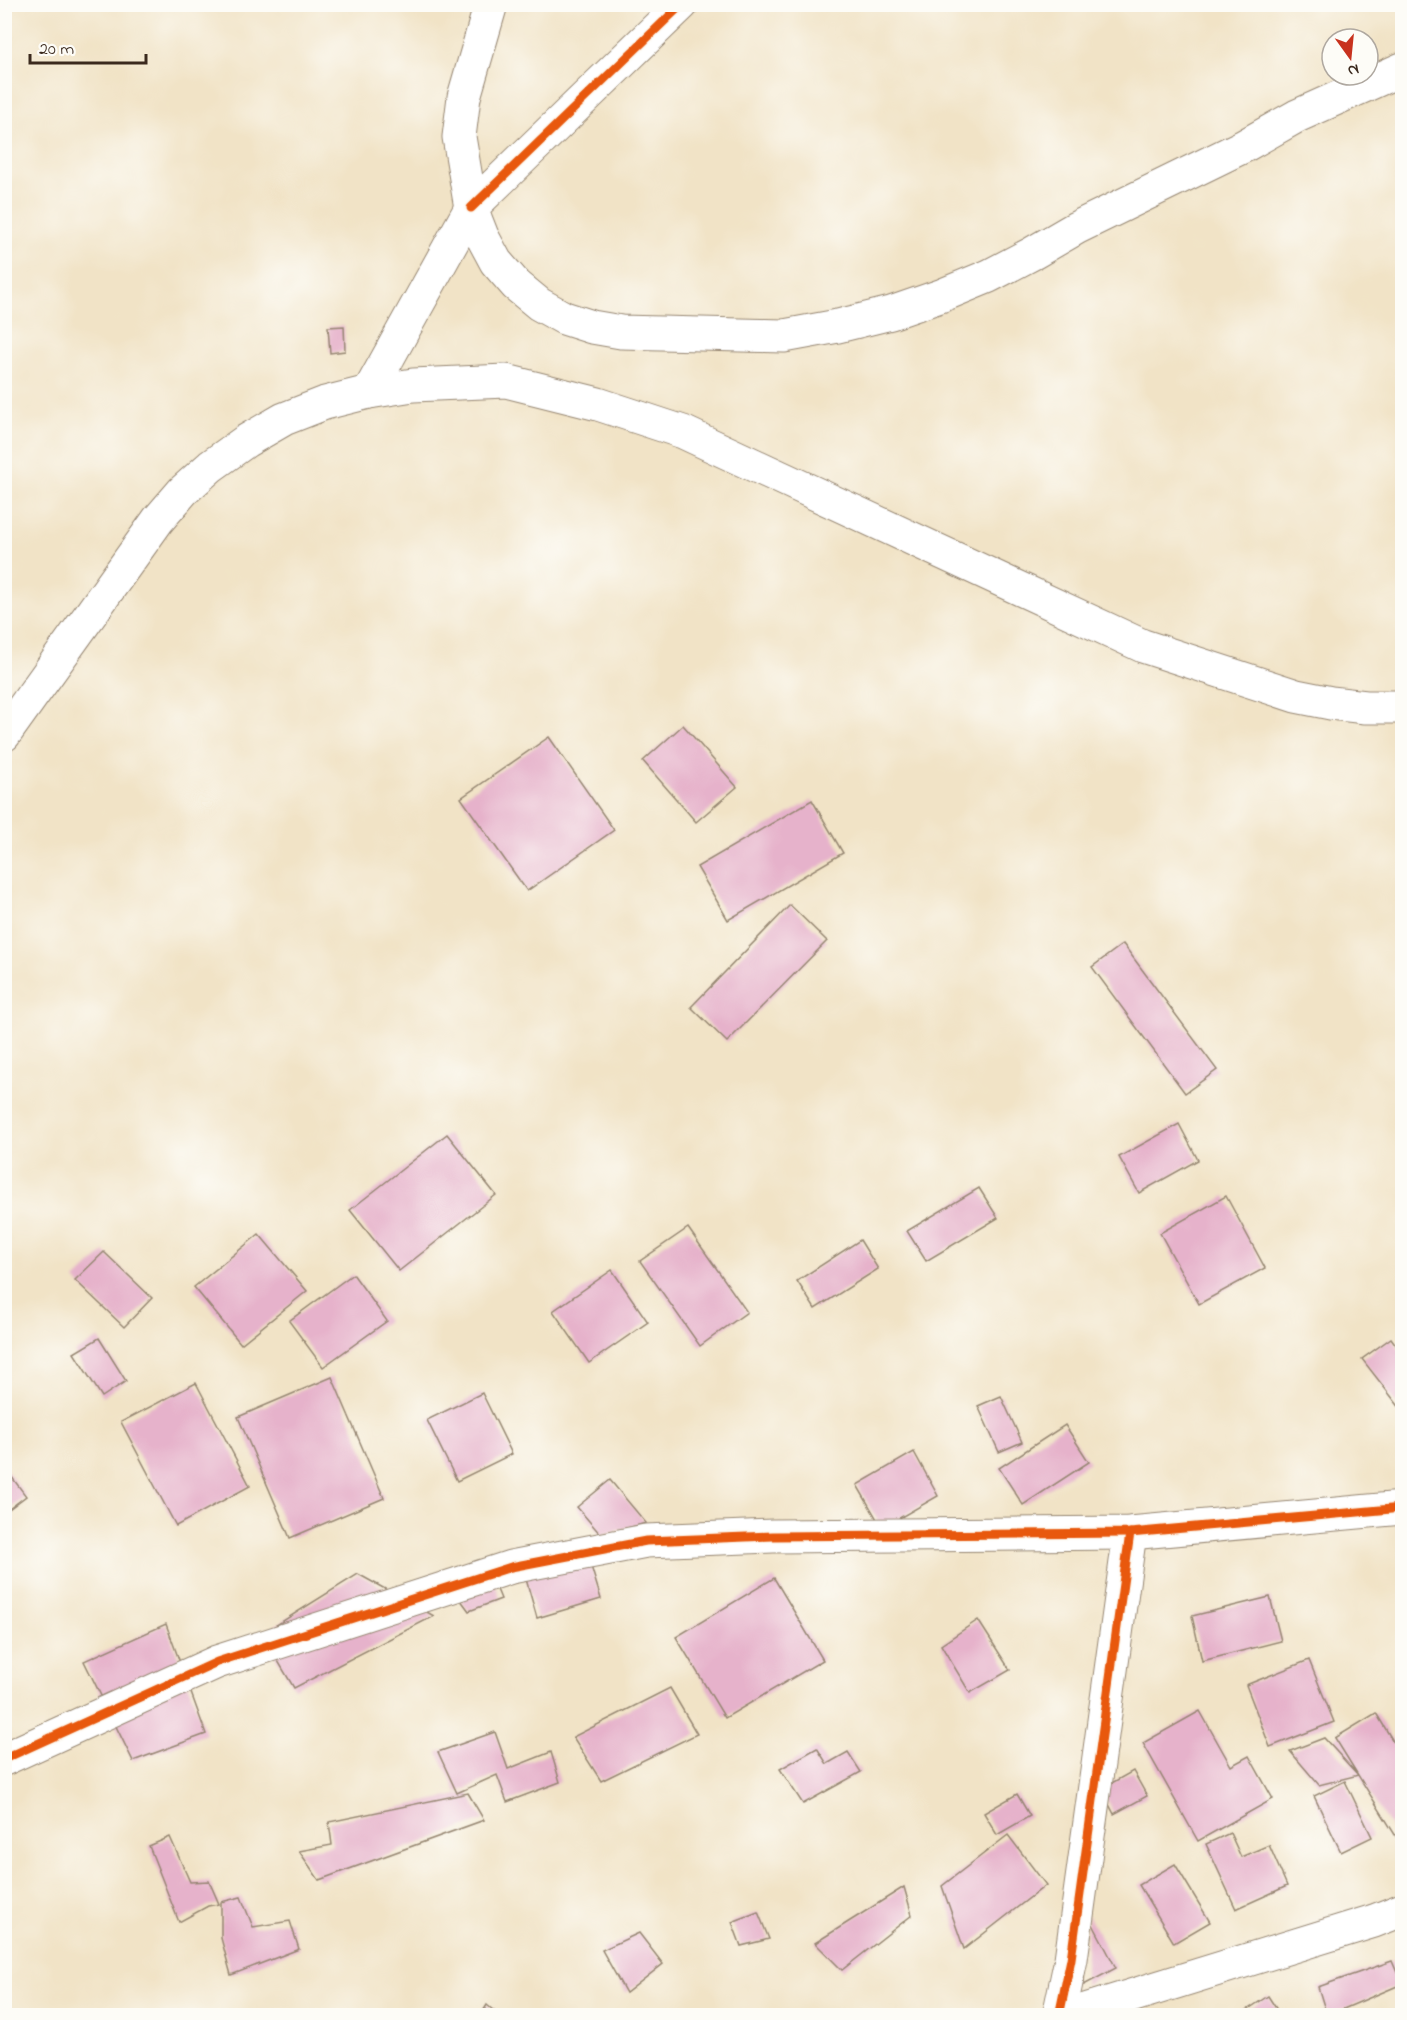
<svg xmlns="http://www.w3.org/2000/svg" width="1407" height="2020" viewBox="0 0 1407 2020" font-family="'Indie Flower',sans-serif">
  <style>
    .building { fill: #e6b2cb }
    .lines { fill: none; stroke-linecap: round; stroke-linejoin: round }
    .minor-casing { stroke: #968672; stroke-width: 35 }
    .minor { stroke: #fff; stroke-width: 33 }
    .cycleway-casing { stroke: #fdfcf7; stroke-width: 13 }
    .cycleway { stroke: #e8590c; stroke-width: 9 }
  </style>
  <rect width="100%" height="100%" fill="#fdfcf7"/>
  <filter id="ink" filterUnits="userSpaceOnUse"><feTurbulence type="fractalNoise" baseFrequency=".0167" numOctaves="2"/><feDisplacementMap in="SourceGraphic" scale="12" xChannelSelector="R" yChannelSelector="G"/><feConvolveMatrix kernelMatrix="1 2 1 2 8 2 1 2 1" color-interpolation-filters="sRGB"/></filter>
  <filter id="wash" filterUnits="userSpaceOnUse"><feTurbulence type="fractalNoise" baseFrequency=".008" numOctaves="4" result="noise"/><feDisplacementMap in="SourceGraphic" scale="24" xChannelSelector="R" yChannelSelector="G"/><feGaussianBlur stdDeviation="1.35" result="paint"/><feColorMatrix in="noise" values="0 0 0 0 0 0 0 0 0 0 0 0 0 0 0 0 0 1.4 0 .05"/><feComposite in="paint" operator="in"/></filter>
  <g filter="url(#wash)">
    <rect width="100%" height="100%" fill="#f1e3c6"/>
    <g id="blocks">
      <g class="building">
        <path d="M344,326l1,25 -15,2 -2,-26z"/>
        <path d="M683,725l54,62 -41,35 -53,-61z"/>
        <path d="M549,737l65,93 -87,61 -66,-93z"/>
        <path d="M812,800l31,53 -115,67 -31,-53z"/>
        <path d="M790,905l37,36 -100,101 -36,-35z"/>
        <path d="M1123,944l94,126 -32,23 -93,-126z"/>
        <path d="M1179,1124l19,36 -59,33 -20,-36z"/>
        <path d="M447,1134l49,61 -97,76 -49,-61z"/>
        <path d="M979,1188l19,30 -72,43 -19,-30z"/>
        <path d="M1226,1196l39,72 -66,36 -39,-71z"/>
        <path d="M688,1228l59,84 -47,34 -60,-85z"/>
        <path d="M259,1234l48,57 -66,53 -47,-57z"/>
        <path d="M860,1240l18,29 -63,40 -18,-28z"/>
        <path d="M104,1252l48,46 -28,29 -49,-47z"/>
        <path d="M612,1270l36,52 -59,41 -36,-52z"/>
        <path d="M353,1274l34,47 -64,46 -34,-46z"/>
        <path d="M99,1338l27,43 -24,16 -28,-44z"/>
        <path d="M1391,1338l11,15v54l-1,2 -39,-50z"/>
        <path d="M332,1377l52,121 -94,40 -52,-121z"/>
        <path d="M196,1383l54,103 -74,40 -55,-104z"/>
        <path d="M482,1393l30,61 -55,27 -30,-61z"/>
        <path d="M1001,1396l21,46 -23,10 -21,-46z"/>
        <path d="M1065,1425l24,37 -66,43 -24,-37z"/>
        <path d="M914,1452l24,44 -56,32 -25,-43z"/>
        <path d="M5,1468l21,28 -21,16z"/>
        <path d="M610,1480l36,43 -45,12 -24,-28z"/>
        <path d="M587,1553l14,46 -64,19 -13,-46z"/>
        <path d="M358,1574l76,42 -140,72 -32,-54z"/>
        <path d="M774,1578l49,82 -98,58 -49,-81z"/>
        <path d="M494,1582l7,17 -32,12 -11,-15z"/>
        <path d="M1270,1597l11,44 -79,20 -10,-45z"/>
        <path d="M978,1620l32,50 -40,23 -29,-48z"/>
        <path d="M166,1624l40,110 -73,27 -49,-100z"/>
        <path d="M1309,1660l25,62 -64,25 -24,-62z"/>
        <path d="M670,1688l27,46 -96,47 -28,-44z"/>
        <path d="M1200,1711l31,55 18,-10 24,43 -75,42 -55,-98z"/>
        <path d="M1376,1713l26,43v79l-5,3 -39,-63 -39,10 -29,-34 34,-13 34,37 -23,-37z"/>
        <path d="M495,1732l13,37 43,-17 9,30 -53,20 -10,-27 -40,18 -19,-41z"/>
        <path d="M817,1748l10,16 21,-12 13,20 -58,32 -23,-35z"/>
        <path d="M1133,1771l14,25 -33,18 -13,-25z"/>
        <path d="M1345,1781l27,56 -31,15 -27,-56z"/>
        <path d="M468,1793l16,27 -165,60 -20,-29 33,-6 -3,-23z"/>
        <path d="M1017,1794l13,22 -33,19 -13,-22z"/>
        <path d="M1230,1833l11,24 28,-12 18,41 -51,23 -30,-65z"/>
        <path d="M1008,1835l38,50 -82,64 -22,-63z"/>
        <path d="M170,1837l20,45 19,-1 10,23 -11,2 -29,16 -30,-76z"/>
        <path d="M1175,1864l35,58 -36,21 -35,-58z"/>
        <path d="M904,1887l8,28 -70,55 -27,-27z"/>
        <path d="M241,1897l12,30 37,-6 9,28 -68,26 -10,-37v-36z"/>
        <path d="M758,1912l11,27 -28,7 -9,-24z"/>
        <path d="M1088,1915l28,53 -32,17z"/>
        <path d="M639,1933l24,31 -37,29 -24,-43z"/>
        <path d="M1392,1961l10,23 -75,32 -9,-29z"/>
        <path d="M1268,1996l13,20h-43z"/>
        <path d="M487,2005l13,11h-20z"/>
      </g>
    </g>
  </g>
  <g filter="url(#ink)">
    <use href="#blocks" fill-opacity="0" stroke="#968672" stroke-width="1.5"/>
    <g class="lines">
      <defs>
        <g id="minor">
          <path d="M491,4l-27,93 -5,40 12,71 11,28 14,26 20,23 23,19 25,14 28,9 29,5 163,4 54,-10 53,-13 52,-18 46,-19 44,-23 43,-25 168,-82 53,-30 105,-47"/>
          <path d="M369,392l102,-184 211,-204"/>
          <path d="M4,735l154,-215 25,-29 28,-25 35,-25 38,-22 41,-16 44,-11 44,-7 93,-4 92,23 85,28 460,214 153,50 35,7 35,4h36"/>
          <path d="M4,1759l213,-97 294,-95 135,-26 127,-5 357,-3 272,-25"/>
          <path d="M1059,2016l12,-57 59,-426"/>
          <path d="M1066,2016l308,-95 28,-11"/>
        </g>
      </defs>
      <use href="#minor" class="minor-casing"/>
      <use href="#minor" class="minor"/>
      <defs>
        <g id="cycleway">
          <path d="M471,208l211,-204"/>
          <path d="M4,1759l213,-97 294,-95 135,-26 127,-5 357,-3 272,-25"/>
          <path d="M1059,2016l12,-57 59,-426"/>
        </g>
      </defs>
      <use href="#cycleway" class="cycleway-casing"/>
      <use href="#cycleway" class="cycleway"/>
    </g>
  </g>
  <rect width="1407" height="2020" fill="none" stroke="#fdfcf7" stroke-width="24"/>
  <g transform="translate(1350 57) rotate(165)"><circle r="28" fill="#fdfcf7" stroke="#afa8a0" stroke-width="1.5"/>
  <path d="M0-4.5L10 22L0 15L-10 22Z" fill="#c8321e"/>
  <text y="-9" font-size="16" font-weight="bold" text-anchor="middle" fill="#3b2a1e">N</text>
  </g>
  <path d="M30 54v9h116v-9" fill="none" stroke="#3b2a1e" stroke-width="3"/>
  <text x="39" y="54" font-size="18" fill="#3b2a1e" stroke="#fdfcf7" stroke-width="4.5" paint-order="stroke">20 m</text>
</svg>
